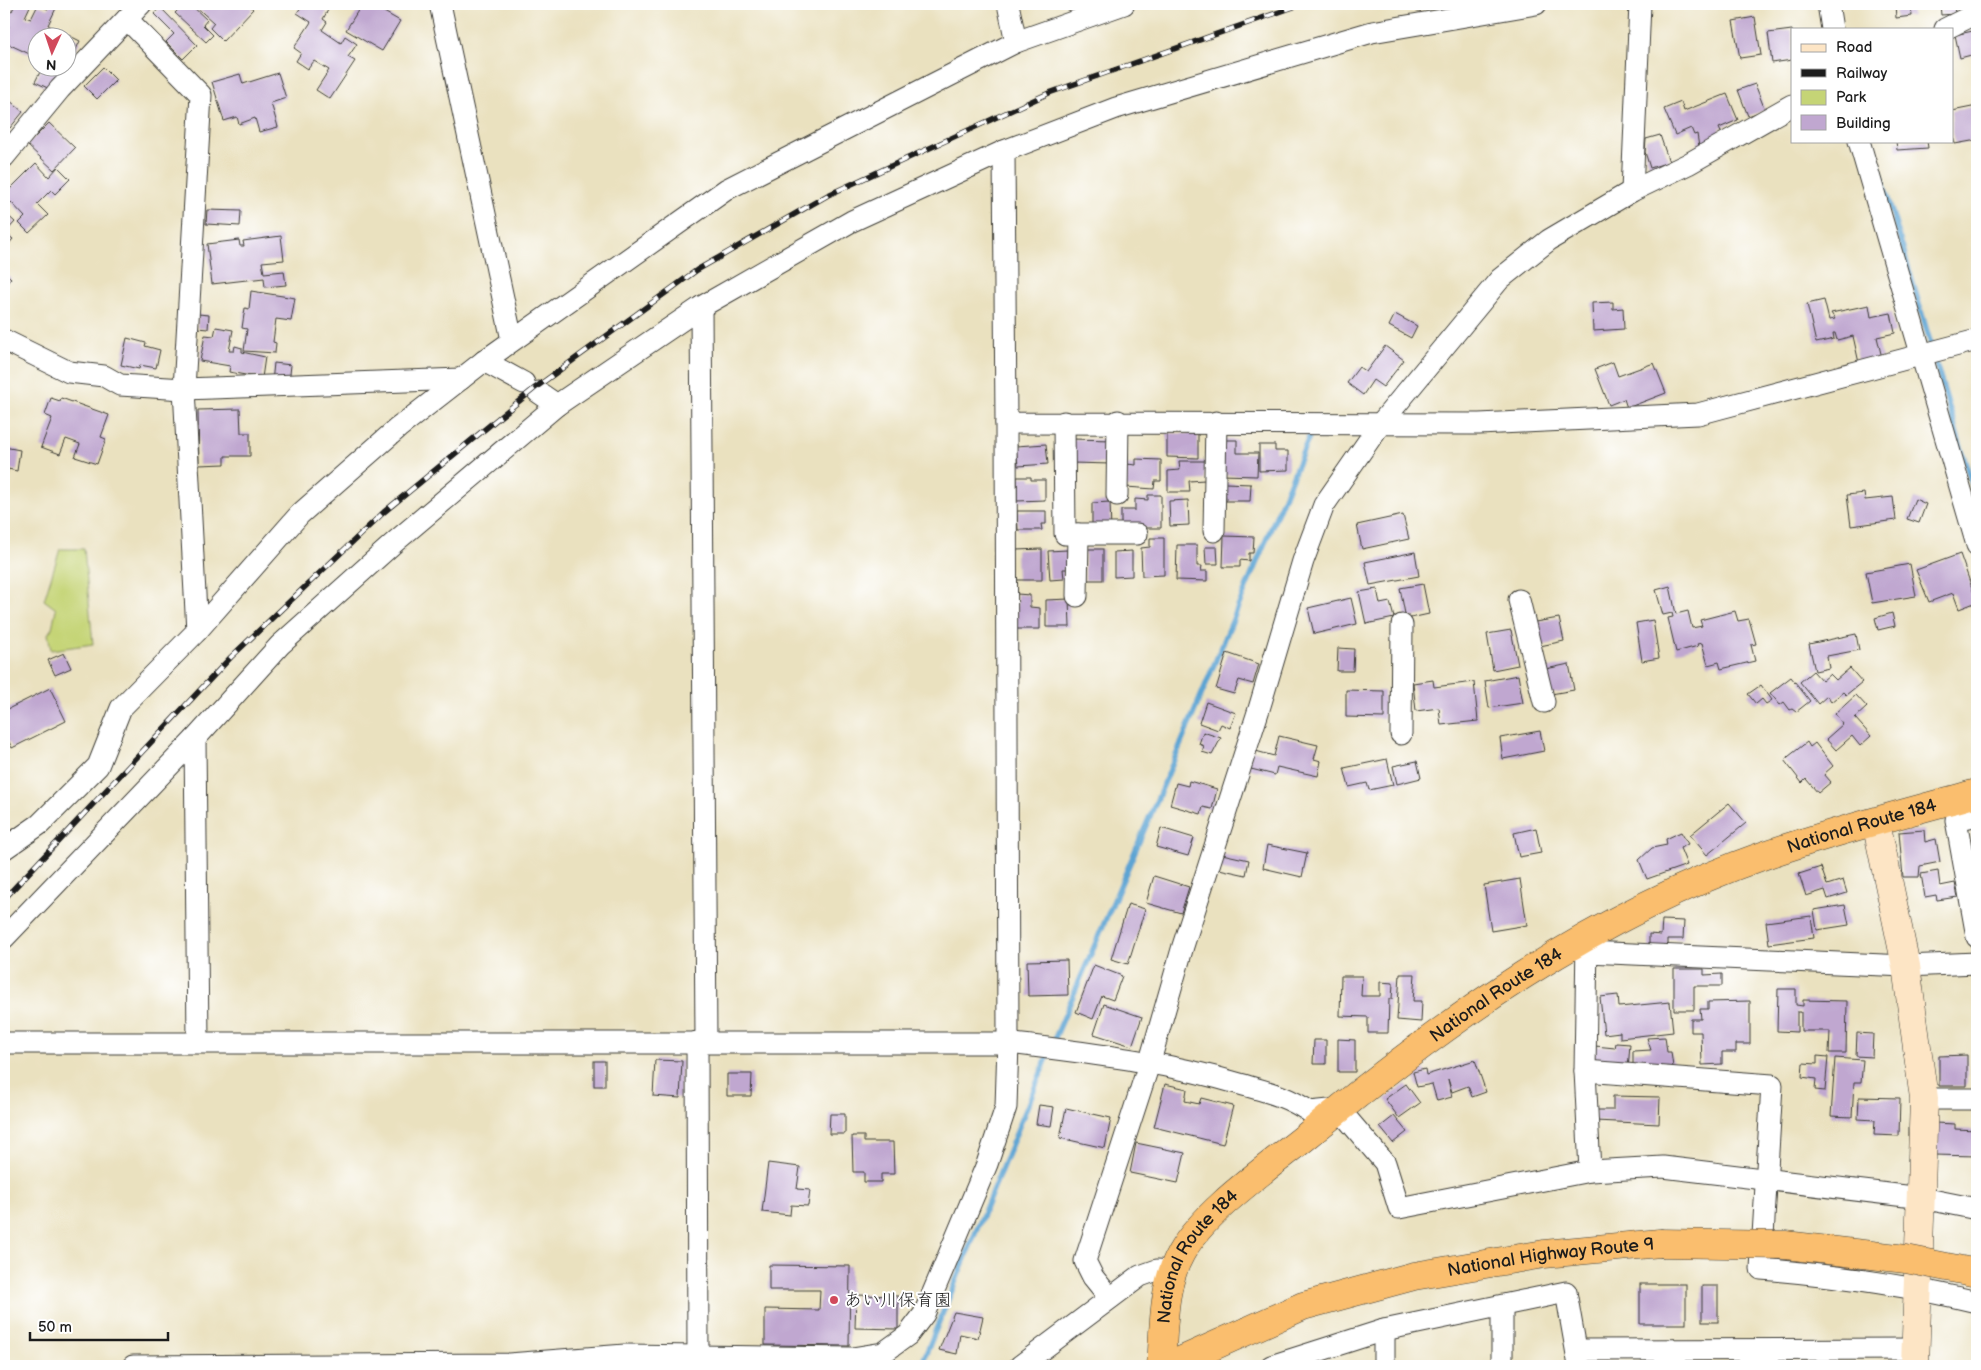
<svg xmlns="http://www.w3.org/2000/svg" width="1981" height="1370" viewBox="0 0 1981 1370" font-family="'Balsamiq Sans','Klee One',sans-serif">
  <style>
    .green { fill: #c5d476; stroke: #707849 }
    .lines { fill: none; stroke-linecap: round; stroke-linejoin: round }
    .stream { stroke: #5da4d3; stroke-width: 5.5 }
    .building { fill: #c0a7d0 }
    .street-casing { stroke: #3b3a34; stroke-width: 23 }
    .secondary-casing { stroke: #3b3a34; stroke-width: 29 }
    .highway-casing { stroke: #3b3a34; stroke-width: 29 }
    .street { stroke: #fff; stroke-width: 21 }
    .secondary { stroke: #fde5c5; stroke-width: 28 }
    .highway { stroke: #fabe6e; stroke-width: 28 }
    .rail-casing { stroke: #1c1c1c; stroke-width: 5.5 }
    .rail { stroke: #fff; stroke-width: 4; stroke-dasharray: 11; stroke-linecap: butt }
    .highway-bridge-casing { stroke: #3b3a34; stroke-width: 29; stroke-linecap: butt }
    .highway-bridge { stroke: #fabe6e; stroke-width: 28 }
    .poi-dot { fill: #d1495b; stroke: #fff; stroke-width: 2 }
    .labels { text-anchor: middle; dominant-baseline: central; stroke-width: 4; stroke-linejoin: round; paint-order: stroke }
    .street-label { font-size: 18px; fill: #1c1c1c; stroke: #fff }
    .poi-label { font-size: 18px; fill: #1c1c1c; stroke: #fff; text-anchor: start }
  </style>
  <rect width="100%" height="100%" fill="#fff"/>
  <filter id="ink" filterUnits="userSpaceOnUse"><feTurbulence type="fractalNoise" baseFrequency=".02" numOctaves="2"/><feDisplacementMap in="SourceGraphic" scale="10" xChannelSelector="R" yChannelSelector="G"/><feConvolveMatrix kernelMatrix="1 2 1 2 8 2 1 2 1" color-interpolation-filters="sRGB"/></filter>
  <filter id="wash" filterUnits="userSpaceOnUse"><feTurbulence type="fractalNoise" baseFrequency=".0096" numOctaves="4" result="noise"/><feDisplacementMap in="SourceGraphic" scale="20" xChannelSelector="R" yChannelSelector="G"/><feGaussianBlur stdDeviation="1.12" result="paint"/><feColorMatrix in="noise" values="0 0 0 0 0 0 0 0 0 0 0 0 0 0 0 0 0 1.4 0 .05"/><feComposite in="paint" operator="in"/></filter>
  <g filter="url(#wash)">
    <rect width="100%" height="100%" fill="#eae1bf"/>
    <path class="green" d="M60,549h24l9,95 -42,6 -3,-16 4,-6 4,-19 -12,-9z"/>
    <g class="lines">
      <g class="stream">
        <path d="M1871,141l61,207"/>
        <path d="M1934,357l43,144"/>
        <path d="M1052,1045l131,-306 129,-309"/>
        <path d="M921,1366l128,-313"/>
      </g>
    </g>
    <g id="blocks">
      <g class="building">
        <path d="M15,4h16l-6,13 6,2 7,-14 10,4 2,-5h8l-10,21 32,16 -24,51 -21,-10 7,-14h26v-30h-30v20l-34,-16 5,-16 -5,-2v-17l8,4z"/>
        <path d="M184,4l3,2 3,-2 17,16 -4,5 10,10 -7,7 -31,-29z"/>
        <path d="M193,4h55l5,5 -30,32 -13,-13 4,-5z"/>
        <path d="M303,4h16l9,6 -5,9 4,3 -5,8 19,13 4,-7 12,8 -9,13 7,4 -25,38 -14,-9 13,-20 -15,-9 -6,8 -12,-8 5,-8 -7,-5 17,-26 -14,-9z"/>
        <path d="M362,4h8l30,17 -18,30 -36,-21z"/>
        <path d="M1895,4h41v1l-25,3 1,8 -16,2z"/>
        <path d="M1940,4h14l1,10 -14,1z"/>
        <path d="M160,7l37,38 -14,14 -17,-17 8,-8 -20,-20z"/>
        <path d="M1755,17l6,38 -21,3 -7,-37z"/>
        <path d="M1792,30v30l-20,3 -4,-30z"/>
        <path d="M1977,30v32l-2,-8 -15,4 -5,-23z"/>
        <path d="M103,67l13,13 -19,19 -13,-13z"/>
        <path d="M278,73l8,25 -15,5 7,24 -19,5 -4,-14 -16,6 -2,-7 -13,4 -12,-39 28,-8 3,10z"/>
        <path d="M1755,84l10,26 -17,6 -10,-26z"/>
        <path d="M1727,94l11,26 -19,8 4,9 -24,10 -2,-13 -3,1 -3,-7 -16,7 -11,-26 17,-7 3,9z"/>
        <path d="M8,99l15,13 -13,16 -6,-5v-20z"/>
        <path d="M1977,106v34l-22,4 -3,-11v-22z"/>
        <path d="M49,123l26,25 -21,22 -27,-25z"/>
        <path d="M4,128l9,8 -9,10z"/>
        <path d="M1660,135l9,27 -19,6 -5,-16 1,-13z"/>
        <path d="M1896,141h31l1,7 -31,2z"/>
        <path d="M36,163l13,14 9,-10 12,12 -15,15 -4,-4 -14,14 11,11 -19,18 -10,-10 6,-6 -14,-15 -6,6 -1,-1v-20l4,4z"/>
        <path d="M207,210l34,1 -1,15 -34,-2z"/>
        <path d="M4,212l11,10 -10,11 8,6 -8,9z"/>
        <path d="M281,236l3,24 -22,2 2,11 20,-2 2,14 -21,2 -1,-9 -52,6 -5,-40 32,-4 1,6h4l-1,-5z"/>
        <path d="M4,272l7,6 -7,8z"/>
        <path d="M251,291l44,7 -4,23 -15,-2 -3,23 3,1 -1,10 -31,-2 3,-22 -5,-1 3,-20 4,1z"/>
        <path d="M1824,300l5,20 6,-1 -4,-6 38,-8 2,12 20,-4 4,20 -18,4 5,21 -23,5 -6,-27 -16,4 -2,-7h-2l1,6 -18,4 -9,-39z"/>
        <path d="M1613,302v7l10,-1 1,21 -31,2 -1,-28z"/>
        <path d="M198,314l11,1 -1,14 -11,-1z"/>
        <path d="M1395,314l22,12 -6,12 -22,-12z"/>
        <path d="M216,327l17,3 -4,21h5l1,-5 7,2v4l23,5 -3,21 -33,-6 1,-6 -30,-5 5,-26 9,1z"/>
        <path d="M127,338l19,5 -1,3 15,4 -4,18 -16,-3 -1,4 -18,-4z"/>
        <path d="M1385,346l19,14 -21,27 -10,-7 -10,15 -16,-12 12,-16 7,5z"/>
        <path d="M1613,362l5,14 36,-13 12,30 -39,15 -3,-9 -15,6 -14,-36z"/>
        <path d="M274,363l17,2 -2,18 -17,-1z"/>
        <path d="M51,398l9,3 1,-3 48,17 -8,22 5,2 -9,25 -22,-7 5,-13 -14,-5 -6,15 -19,-7 11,-29 -7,-3z"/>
        <path d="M240,409l1,24h9v23h-25v8l-26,1 -1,-55z"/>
        <path d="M1167,433l31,1v24l-31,-1z"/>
        <path d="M1072,439l40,1 -1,24 -39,-1z"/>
        <path d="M1222,440h15v13h21l-1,23 -36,-1z"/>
        <path d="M1046,444l2,20 -30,2 -2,-20z"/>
        <path d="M1259,445h16v6h13v19l-29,1z"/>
        <path d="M4,447l16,3 -3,21 -9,-2 -2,16h-2z"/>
        <path d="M1136,459l25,1v21h-6l-1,8 -28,-2 1,-23 9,1z"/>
        <path d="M1179,461h26v19l-16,1 1,11h-22v-21l12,-1z"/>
        <path d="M1017,477h14v3h14v20l-28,1z"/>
        <path d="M1225,483l26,1 -1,17h-24z"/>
        <path d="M1864,493l1,7 28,-3 3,23 -45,6 -4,-31z"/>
        <path d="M1148,495h13v33h-40v-18h14v-11l13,1z"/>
        <path d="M1915,499l11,5 -7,19 -12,-4z"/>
        <path d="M1188,500l1,25 -19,1 -1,-25z"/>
        <path d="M1110,502l1,29h-19v-28z"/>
        <path d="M1017,511h29v13h-5l1,6h-24z"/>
        <path d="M1403,515l6,24 -47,10 -5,-24z"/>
        <path d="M1224,536l30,1 -1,16h-4v8l-9,-1v7h-17z"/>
        <path d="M1150,538h14v37l-22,1 -1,-28 9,-1z"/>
        <path d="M1177,545h20v21h5l-1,5h6v10l-31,-1z"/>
        <path d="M1205,547h12l1,17h-12z"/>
        <path d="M1042,549v31h-25l-1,-30z"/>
        <rect x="1085" y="549" width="18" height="31"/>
        <path d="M1067,550l1,19h-5l1,10 -14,1 -2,-29z"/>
        <path d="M1132,551v25l-18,1v-25z"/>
        <path d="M1415,552l4,24 -49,9 -5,-23z"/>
        <path d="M1960,554l17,48 -18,7 -6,-16 -24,9 -13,-32z"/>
        <path d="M1910,564l6,32 -44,7 -6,-31z"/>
        <path d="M1423,584l6,30 -23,5 -6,-31z"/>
        <path d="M1670,586l6,28 12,-3 4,17 10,-2 -2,-6 35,-9 3,10 11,-2 7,25 -5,1 4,16 -34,8 -2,-7 -11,3 -6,-22 -5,1 1,2 -22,6 -8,-34 5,-1 -1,-4 -9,2 -7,-25z"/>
        <path d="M1377,589l3,15 10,-2 4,16 -28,6 -7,-32z"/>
        <path d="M1017,594l13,1v12l10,1v21h-24z"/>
        <path d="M1351,598l6,26 -43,10 -6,-26z"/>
        <path d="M1069,599l1,28h-24v-27z"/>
        <path d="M1892,613l3,13 -17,4 -3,-12z"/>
        <path d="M1559,618l5,23 -24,5 -5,-24z"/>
        <path d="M1653,620l6,38 -17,3 -6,-38z"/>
        <path d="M1511,630l7,35 -25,5 -6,-36z"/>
        <path d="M1856,634l3,16 -32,6 2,12 -14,3 -6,-27z"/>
        <path d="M1338,648l16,1 -1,22h-16z"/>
        <path d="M64,653l7,15 -16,7 -7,-15z"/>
        <path d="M1227,653l32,11 -6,20 -14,-4 -5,14 -18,-5z"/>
        <path d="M1569,664l5,26 -23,4 -5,-25z"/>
        <path d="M1850,668l12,14 -16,13 -3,-3 -12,10 -4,-6 -9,8 -18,-22 13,-11 9,10 8,-7 6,6z"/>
        <path d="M1518,675l5,28 -34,5 -4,-27z"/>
        <path d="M1791,677l19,24 -14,11 -4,-3 -2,1 -6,-8 -4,3 -10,-12z"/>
        <path d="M1433,680l1,7 40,-5 4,39 -37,4 -2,-17 -23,3 -3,-28z"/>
        <path d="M1761,685l11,15 -6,4 -4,-5 -6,5 -8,-10z"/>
        <path d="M50,688l16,33 -54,27 -3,-6 -5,3v-34z"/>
        <path d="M1346,690l38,1v27l-38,-1z"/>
        <path d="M1856,695l11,12 -12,11 16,18 -11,10 -8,-10 -16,14 -10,-11 17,-15 -8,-10z"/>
        <path d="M1206,702l30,11 -6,15 -9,-4 -3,6 -19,-7z"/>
        <path d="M1540,731l4,20 -41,8 -3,-21z"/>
        <path d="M1203,732l18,6 -9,17 -10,-3 2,-6 -5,-2z"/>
        <path d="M1279,736l39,9 -4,14 7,2 -3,15 -41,-9 -2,8 -28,-7 5,-18 22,6z"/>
        <path d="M1807,742l3,5 5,-4 18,23 -9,8 7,8 -13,11 -12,-14 -4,4 -18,-23z"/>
        <path d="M1387,759l6,26 -24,5 -2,-7 -18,4 -5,-19z"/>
        <path d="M1417,761l4,17 -24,6 -4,-18z"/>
        <path d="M1189,781l28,8 -5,20 -9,-2 -2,7 -31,-9 6,-22 12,3z"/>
        <path d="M1729,803l17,20 -39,32 -17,-20z"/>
        <path d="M1161,828l33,10 -6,18 -32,-9z"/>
        <path d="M1536,828l5,25 -22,4 -5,-24z"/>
        <path d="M1924,830l1,12 11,-3 4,23 -20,4 -1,11h-16l-4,-45z"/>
        <path d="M1681,832l7,12 -8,4 7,17 -40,14 -8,-19 13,-12 15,-3 -1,-6z"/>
        <path d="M1267,845l40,8 -5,24 -39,-9z"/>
        <path d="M1222,854l27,6 -3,15 -27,-6z"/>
        <path d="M1821,867l6,18 16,-5 4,13 -19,6 -3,-9 -19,6 -7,-22z"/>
        <path d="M1938,871l2,15 15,-3 3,14 -21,3 -1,-5 -11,2 -4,-23z"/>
        <path d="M1154,876l35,11 -8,26 -35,-10z"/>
        <path d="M1520,879l7,46 -36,6 -7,-46z"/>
        <path d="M1128,904l17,5 -17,55 -17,-5z"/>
        <path d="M1845,905l4,20 -32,5 -3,-20z"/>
        <path d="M1811,916l3,22 -45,6 -3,-22z"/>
        <path d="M1662,920l22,1 -1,18h-15v9h-19v-14l12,1z"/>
        <path d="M1067,960l1,35 -40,1 -1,-35z"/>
        <path d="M1094,965l28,11 -9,24 -11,-4 -9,23 -17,-7z"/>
        <path d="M1674,969h30v6l18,-1v12h-28v24h-20z"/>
        <path d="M1400,974h15l-2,27h9l-1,21 -24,-2z"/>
        <path d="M1341,976h21l-1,20h19v-14l13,1 -1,16h-3l-1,34h-20v-16l-28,-1z"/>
        <path d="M1778,989h18v16l7,1v-6l44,1 -1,52h-17l1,-22h-29v-19h-4v20l-20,-1z"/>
        <path d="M1618,995l1,12 51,-5 3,30 -53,6v-6l-16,2 -4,-37z"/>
        <path d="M1750,1001v43h-14v8h-14v12l-20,1 -1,-33h-10v-13h10l-1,-10h8v-7z"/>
        <path d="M1104,1004l38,13 -10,29 -38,-12z"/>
        <path d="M1857,1033l16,1 -1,23 -16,-1z"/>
        <path d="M1665,1037l2,15h4l2,15 -20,2 -20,-1v-17l18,-1 -4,-12z"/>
        <path d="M1338,1039l17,1v32h-17z"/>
        <path d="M1314,1040h12v24h-13z"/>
        <path d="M1616,1043l14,1 -2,26 -35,-3 2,-21 20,2z"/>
        <path d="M1967,1055v31h-28v-30z"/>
        <path d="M1817,1056l11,1 -3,34 -10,-1 1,-11 -14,-2 1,-14 14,1z"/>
        <path d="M1835,1058l28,2 -2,22h-7l-2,35 -21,-1z"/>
        <path d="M655,1060l27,1 -2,37 -27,-2z"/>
        <path d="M1475,1060l11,32 -14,5 -4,-11 -16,6 -4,-13 4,18 -15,4 -5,-17 -15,3 -4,-15 12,-3 1,6z"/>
        <rect x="594" y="1061" width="11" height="25"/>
        <path d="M727,1074h25l-1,22h-24z"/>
        <path d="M1165,1084l22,5 -2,12 14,3 2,-6 32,8 -10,38 -69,-17z"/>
        <path d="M1406,1084l14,19 -21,15 -14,-19z"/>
        <path d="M1613,1096l47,1 -1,27 -64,-3v-11h18z"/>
        <path d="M1859,1097l41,1 -1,38 -25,-1 1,-15 -17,-1z"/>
        <path d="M1039,1105l15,2 -3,19 -15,-2z"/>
        <path d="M1066,1108l45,10 -6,30 -45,-10z"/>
        <path d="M830,1114h15v20h-16z"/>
        <path d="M1394,1116l13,16 -14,11 -13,-16z"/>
        <path d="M1935,1123l20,1v5l22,1v26l-43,-1z"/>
        <path d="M852,1136h12v6h29l1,32h-13v8h-17v-10h-11z"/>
        <path d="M1136,1143l49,10 -7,30 -48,-10z"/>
        <path d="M768,1163l32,4 -3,22 13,1 -2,16 -17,-1 -1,10 -28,-3z"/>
        <path d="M769,1265l81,1 -1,80 -84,-1v-36l54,1 1,-20h-51z"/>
        <rect x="1640" y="1284" width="46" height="40"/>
        <rect x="1702" y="1286" width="16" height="36"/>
        <path d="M856,1295l42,1v33l-43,-1z"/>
        <path d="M954,1312l29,5 -5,21 -18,-4 -3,20 -18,-4z"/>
        <path d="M1786,1363l1,3h-13v-1z"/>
      </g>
    </g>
  </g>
  <g filter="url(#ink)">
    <use href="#blocks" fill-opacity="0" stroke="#3b3a34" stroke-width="1"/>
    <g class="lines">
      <defs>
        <g id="street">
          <path d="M440,4l72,336"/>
          <path d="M1008,4l8,38"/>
          <path d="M1828,4l4,25"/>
          <path d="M127,19l74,76 -17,294 13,242"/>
          <path d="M1945,29l32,-16"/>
          <path d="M1859,141l118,404"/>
          <path d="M1004,151l2,272 473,1 219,-10 279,-74"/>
          <path d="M4,157l56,-68 81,-85"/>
          <path d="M1632,191l8,-187"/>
          <path d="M701,307l5,735"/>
          <path d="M4,340l65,32 35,4 16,9 64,4 277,-10"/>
          <path d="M484,361l40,22"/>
          <path d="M538,392l19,13"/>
          <path d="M1064,422l1,112h72"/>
          <path d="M1117,495l1,-74"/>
          <path d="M1214,531l2,-109"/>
          <path d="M1077,596l1,-62"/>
          <path d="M1519,600l25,102"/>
          <path d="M1401,734l1,-109"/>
          <path d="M195,739l3,303"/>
          <path d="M1977,815l-21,5 21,117"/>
          <path d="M4,849l36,-25 58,-58 23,-58 76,-77 103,-117 98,-86 86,-67 243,-172 289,-147 108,-38"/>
          <path d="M4,938l191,-199 85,-94 116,-104 161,-136 144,-98 151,-86 152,-70 112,-43 256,-76 164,-28"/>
          <path d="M1587,939l-2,132 5,100"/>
          <path d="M1587,952l319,14 71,-3"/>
          <path d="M697,1042l1,324"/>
          <path d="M4,1043h1004c78,10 156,18 232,41 28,8 47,12 70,28l29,-3 46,54 14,45 191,-37 73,-4 259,31 55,11"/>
          <path d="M1585,1071l187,14 -11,184c73,6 145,16 216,33"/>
          <path d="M1924,1099h53"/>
          <path d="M1110,1298l-17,-21 -8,-16 65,-200 33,-115 76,-237 44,-148 21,-56 57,-82 119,-144 49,-39 83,-49 56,-27 104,-59"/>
          <path d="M1502,1306v60"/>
          <path d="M1384,1330v36"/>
          <path d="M1577,1350l339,-1"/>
          <path d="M133,1366l376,-2 116,-9 227,3 31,-5 25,-18 16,-21 63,-150 19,-57 2,-64 -2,-620"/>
          <path d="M1020,1366l120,-90 17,-6 15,1"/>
          <path d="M1271,1366l113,-36 182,-38 13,74"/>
        </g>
        <path id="secondary" d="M1876,822l30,144 18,133 -9,267"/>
        <g id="highway">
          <path id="s1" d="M1161,1366c3,-37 1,-80 20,-113 24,-43 88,-86 127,-118 137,-114 286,-220 457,-280 69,-24 141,-42 212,-62"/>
          <path id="s2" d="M1169,1366l134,-60 111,-30 130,-22 116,-11"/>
        </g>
      </defs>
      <use href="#street" class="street-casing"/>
      <use href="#secondary" class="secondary-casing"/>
      <use href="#highway" class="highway-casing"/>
      <use href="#street" class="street"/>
      <use href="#secondary" class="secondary"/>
      <use href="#highway" class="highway"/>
      <defs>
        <path id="rail" d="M4,899l227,-242 153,-145 151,-124 162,-118 131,-75 221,-102 253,-89"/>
      </defs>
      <use href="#rail" class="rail-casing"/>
      <use href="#rail" class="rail"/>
      <defs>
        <path id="highway-bridge" d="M1660,1243l125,2 121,14 71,14"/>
      </defs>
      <use href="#highway-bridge" class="highway-bridge-casing"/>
      <use href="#highway-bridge" class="highway-bridge"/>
    </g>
  </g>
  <circle class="poi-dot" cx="834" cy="1300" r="5"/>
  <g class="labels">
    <g class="street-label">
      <text stroke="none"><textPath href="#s1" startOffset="930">National Route 184</textPath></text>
      <text stroke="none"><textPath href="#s1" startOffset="525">National Route 184</textPath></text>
      <text stroke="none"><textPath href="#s2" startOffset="400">National Highway Route 9</textPath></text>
      <text stroke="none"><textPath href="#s1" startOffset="120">National Route 184</textPath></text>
    </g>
    <g class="poi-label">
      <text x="844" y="1300">あい川保育園</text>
    </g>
  </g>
  <rect width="1981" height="1370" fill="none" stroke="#fff" stroke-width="20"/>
  <rect x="1791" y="28" width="162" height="115" fill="#ffffff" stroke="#a4a4a4"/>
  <rect x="1801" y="44" width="25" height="8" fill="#fde5c5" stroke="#a4a4a4"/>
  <text x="1836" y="52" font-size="15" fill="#1c1c1c">Road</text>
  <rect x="1801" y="69" width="25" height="8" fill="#1c1c1c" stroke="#a4a4a4"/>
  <text x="1836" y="78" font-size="15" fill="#1c1c1c">Railway</text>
  <rect x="1801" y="90" width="25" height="15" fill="#c5d476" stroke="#a4a4a4"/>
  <text x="1836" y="102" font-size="15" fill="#1c1c1c">Park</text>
  <rect x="1801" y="115" width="25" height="15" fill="#c0a7d0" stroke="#a4a4a4"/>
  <text x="1836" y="128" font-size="15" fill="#1c1c1c">Building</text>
  <g transform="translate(52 52) rotate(183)"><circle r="24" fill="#ffffff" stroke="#a4a4a4"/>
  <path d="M0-4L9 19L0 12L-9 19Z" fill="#d1495b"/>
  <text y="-8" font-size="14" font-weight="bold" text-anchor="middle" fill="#1c1c1c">N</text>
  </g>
  <path d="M30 1332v8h138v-8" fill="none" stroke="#1c1c1c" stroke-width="2.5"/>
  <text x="38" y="1332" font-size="15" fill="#1c1c1c" stroke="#ffffff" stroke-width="4" paint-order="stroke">50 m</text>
</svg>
